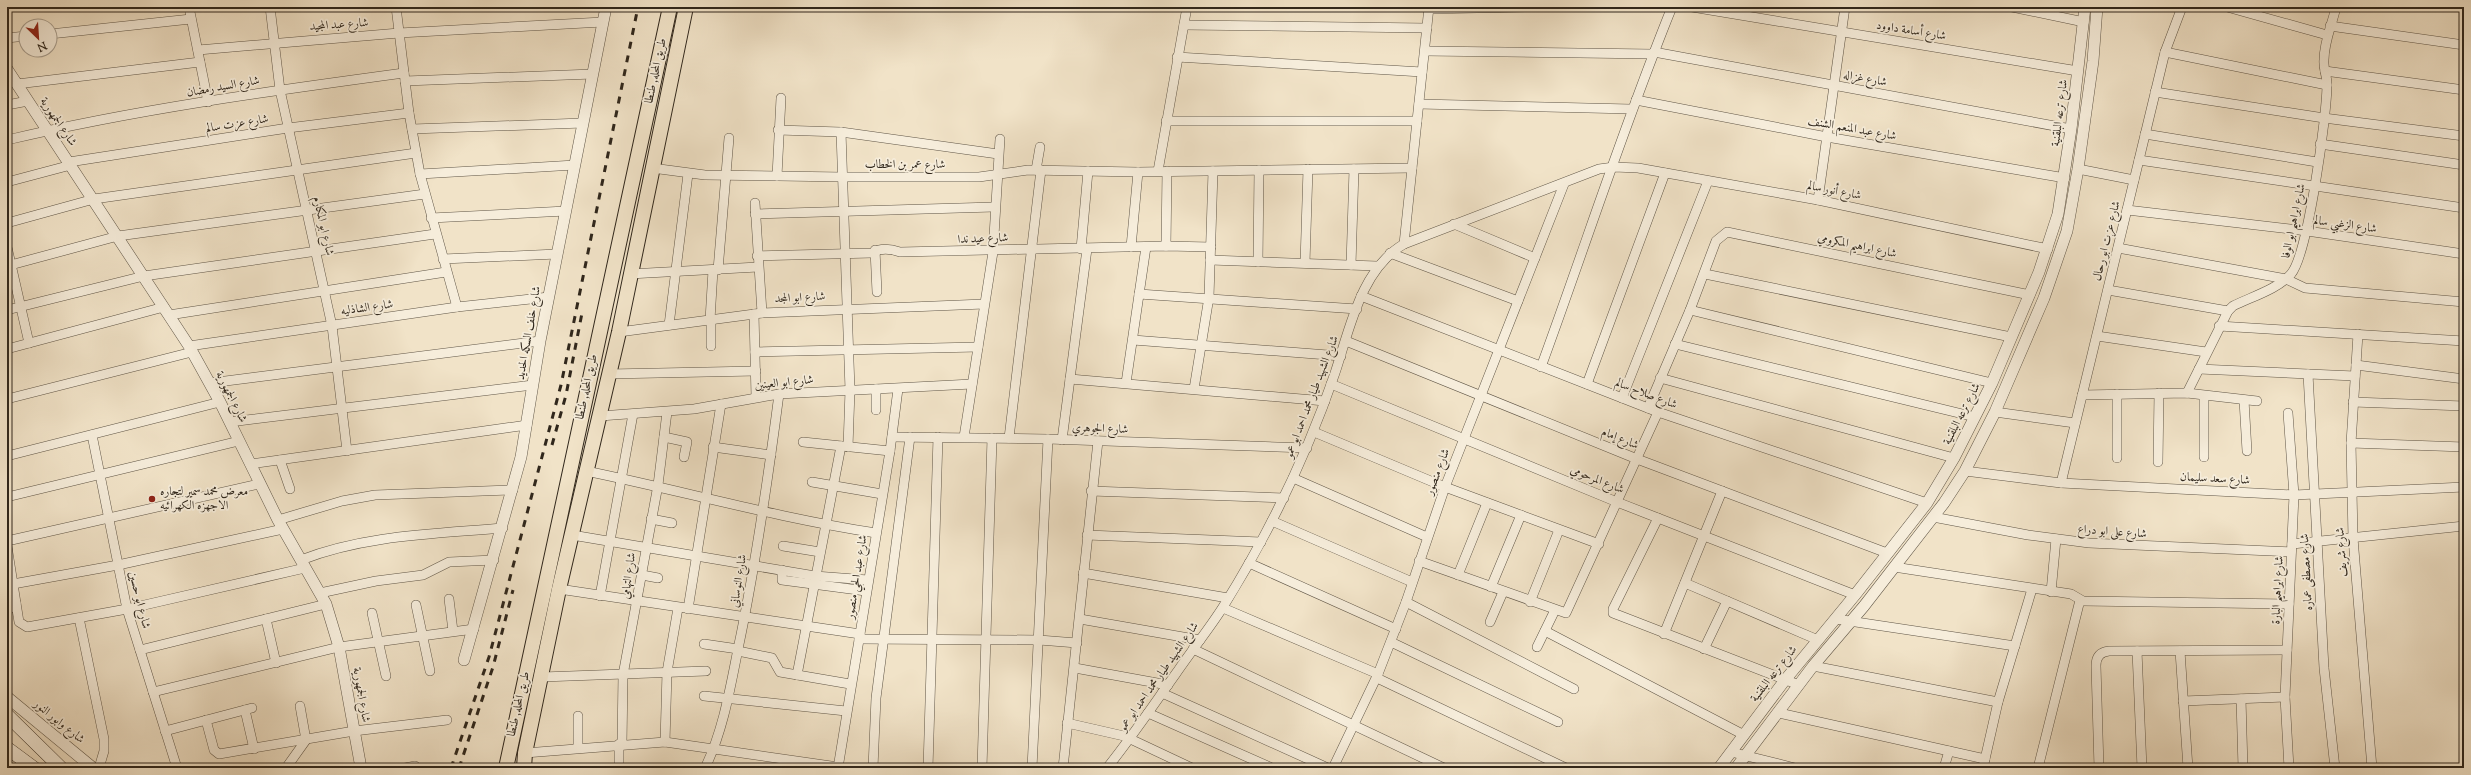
<svg xmlns="http://www.w3.org/2000/svg" width="2471" height="775" viewBox="0 0 2471 775" font-family="'Sorts Mill Goudy',Amiri,serif">
  <style>
    .lines { fill: none; stroke-linecap: round; stroke-linejoin: round }
    .minor-casing { stroke: #605647; stroke-width: 10 }
    .tertiary-casing { stroke: #605647; stroke-width: 12 }
    .secondary-casing { stroke: #30271c; stroke-width: 14 }
    .primary-casing { stroke: #30271c; stroke-width: 16 }
    .minor { stroke: #f6eddb; stroke-width: 9 }
    .tertiary { stroke: #f6eddb; stroke-width: 11 }
    .secondary { stroke: #f6eddb; stroke-width: 13 }
    .primary { stroke: #f1e3c8; stroke-width: 14 }
    .rail { stroke: #30271c; stroke-width: 3; stroke-dasharray: 7 7; stroke-linecap: butt }
    .poi-dot { fill: #8f2418; stroke: #f6eddb; stroke-width: 1.5 }
    .labels { text-anchor: middle; dominant-baseline: central; stroke-width: 3.5; stroke-linejoin: round; paint-order: stroke }
    .street-label { font-size: 12px; fill: #30271c; stroke: #f6eddb }
    .poi-label { font-size: 12px; fill: #30271c; stroke: #f6eddb; text-anchor: start }
  </style>
  <rect width="100%" height="100%" fill="#f1e3c8"/>
  <filter id="stains"><feTurbulence type="fractalNoise" baseFrequency=".005" numOctaves="4"/><feColorMatrix values="0 0 0 0 .2 0 0 0 0 .09 0 0 0 0 .02 0 0 0 .5 -.17"/></filter>
  <radialGradient id="worn" r=".72"><stop offset=".6" stop-color="#630" stop-opacity="0"/><stop offset="1" stop-color="#630" stop-opacity=".3"/></radialGradient>
  <g class="lines">
    <defs>
      <g id="minor">
        <path d="M189,7l19,95"/>
        <path d="M270,7l10,83 52,236 15,125"/>
        <path d="M396,7l13,106 11,61 37,133"/>
        <path d="M1692,7l386,64"/>
        <path d="M2012,7l72,15"/>
        <path d="M2227,7l100,28"/>
        <path d="M1429,9l96,-2"/>
        <path d="M1184,25l243,3"/>
        <path d="M2330,26l134,19"/>
        <path d="M50,34l141,-15"/>
        <path d="M7,38l19,-2"/>
        <path d="M198,50l201,-17 204,-11"/>
        <path d="M1425,51l228,3"/>
        <path d="M1654,52l417,77"/>
        <path d="M2165,52l162,33"/>
        <path d="M1177,57l245,15"/>
        <path d="M2325,71l139,19"/>
        <path d="M405,81l188,-7"/>
        <path d="M17,84l183,-22"/>
        <path d="M2155,92l169,26 140,18"/>
        <path d="M1636,100l191,37 238,41"/>
        <path d="M1419,104l212,5"/>
        <path d="M7,105l21,-4"/>
        <path d="M1166,121h251"/>
        <path d="M412,129l171,-6"/>
        <path d="M778,130l63,2 157,22"/>
        <path d="M841,132l9,258 -2,57"/>
        <path d="M2145,134l172,28"/>
        <path d="M7,140c130,-31 264,-49 397,-67"/>
        <path d="M2320,144l144,21"/>
        <path d="M2139,160l325,48"/>
        <path d="M69,162l219,-34 121,-15"/>
        <path d="M652,168l53,7 138,2h136l49,-7 110,2 274,-4"/>
        <path d="M2078,169l56,11"/>
        <path d="M1036,170l4,-23"/>
        <path d="M1158,171l29,-164"/>
        <path d="M420,174l155,-9"/>
        <path d="M777,176l4,-78"/>
        <path d="M7,182l64,-17"/>
        <path d="M1818,200l27,-193"/>
        <path d="M755,203l7,110"/>
        <path d="M2127,210l180,21 157,23"/>
        <path d="M755,214l239,-7"/>
        <path d="M431,218l135,-7"/>
        <path d="M7,223l87,-24 322,-46"/>
        <path d="M1454,224l81,34"/>
        <path d="M1404,244l25,-237"/>
        <path d="M1166,246l1,-75"/>
        <path d="M7,247l22,96"/>
        <path d="M1131,247l7,-75"/>
        <path d="M2118,248l168,31 19,9 159,14"/>
        <path d="M1081,249l7,-78"/>
        <path d="M875,250l2,42"/>
        <path d="M1390,253l128,48"/>
        <path d="M757,256l115,-3c8,-5 19,-4 28,-1l266,-6 45,1"/>
        <path d="M443,259l114,-5"/>
        <path d="M1210,260l167,6"/>
        <path d="M1258,262l1,-92"/>
        <path d="M1305,263l3,-94"/>
        <path d="M1351,265l3,-96"/>
        <path d="M7,266l111,-30 307,-42"/>
        <path d="M718,270l11,-132"/>
        <path d="M629,274l129,-7"/>
        <path d="M1705,274l306,63"/>
        <path d="M2108,290l120,21"/>
        <path d="M1139,294l218,15"/>
        <path d="M1361,296l297,116 269,91"/>
        <path d="M7,310l137,-34 291,-42"/>
        <path d="M1690,310l302,73"/>
        <path d="M754,314l2,83"/>
        <path d="M169,315l277,-43"/>
        <path d="M710,320l3,-50"/>
        <path d="M669,325l19,-151"/>
        <path d="M2219,326l245,15"/>
        <path d="M619,332l143,-19 222,-9"/>
        <path d="M2358,334l-7,109 2,95 19,230"/>
        <path d="M2097,336l109,16"/>
        <path d="M1133,340l208,16"/>
        <path d="M1346,341l291,118 250,94"/>
        <path d="M1675,344l300,73"/>
        <path d="M189,346l268,-39 92,-10"/>
        <path d="M711,346v-27"/>
        <path d="M7,349l157,-42"/>
        <path d="M755,352l223,-5"/>
        <path d="M2356,365l108,14"/>
        <path d="M1541,367c44,-120 83,-242 131,-360"/>
        <path d="M2199,369l156,7"/>
        <path d="M609,374l147,-3"/>
        <path d="M2308,374l16,294 11,100"/>
        <path d="M1660,378l294,80"/>
        <path d="M1070,379l255,22"/>
        <path d="M210,383l330,-42"/>
        <path d="M1126,383l20,-136"/>
        <path d="M1331,384l286,118 238,93"/>
        <path d="M1587,384l78,-211"/>
        <path d="M1194,389l15,-92 4,-126"/>
        <path d="M2187,393l41,-82 5,-5c18,-9 45,-17 58,-32 17,-20 36,-159 36,-190 0,-8 -4,-16 -3,-24 0,-19 8,-35 12,-53"/>
        <path d="M2082,395l105,-2 70,8"/>
        <path d="M1622,398l86,-217"/>
        <path d="M7,399l185,-47"/>
        <path d="M2244,400l3,51"/>
        <path d="M2353,402l111,4"/>
        <path d="M1648,408l42,-98 26,-69 11,-9 303,63"/>
        <path d="M876,410v-21"/>
        <path d="M1995,412l80,11"/>
        <path d="M2288,413l6,82 -9,202 4,71"/>
        <path d="M600,416l94,-7 85,-15 193,-10"/>
        <path d="M230,422l303,-37"/>
        <path d="M1314,432l131,55 154,57"/>
        <path d="M92,435l35,174 50,159"/>
        <path d="M664,437l23,5 -3,15"/>
        <path d="M892,437l156,2 259,9"/>
        <path d="M964,437l29,-185 7,-113"/>
        <path d="M1009,438l32,-268"/>
        <path d="M1062,440l25,-191"/>
        <path d="M803,442l87,9"/>
        <path d="M2351,443l113,4"/>
        <path d="M713,447l58,8"/>
        <path d="M7,456l213,-54"/>
        <path d="M2204,457v-60"/>
        <path d="M2117,458v-64"/>
        <path d="M280,460l10,29"/>
        <path d="M2158,462l1,-69"/>
        <path d="M250,464l277,-39"/>
        <path d="M586,471c97,20 192,47 290,62"/>
        <path d="M1965,471l96,12 233,12 170,-8"/>
        <path d="M1293,478l134,59"/>
        <path d="M812,482l70,12"/>
        <path d="M2061,483l104,-431 17,-45"/>
        <path d="M1091,491l193,7"/>
        <path d="M7,497l232,-56"/>
        <path d="M1933,517l95,18 61,8 202,9"/>
        <path d="M1658,518l-45,91v4l186,72"/>
        <path d="M651,519l21,4"/>
        <path d="M278,520l64,-19 33,-6 138,-5"/>
        <path d="M1272,521l140,61"/>
        <path d="M572,535l243,41 53,4"/>
        <path d="M1087,535l174,7"/>
        <path d="M7,541l252,-57"/>
        <path d="M2292,544l172,-18"/>
        <path d="M7,546l12,76 8,5 100,-18 178,-41"/>
        <path d="M783,546l37,6"/>
        <path d="M301,560c64,-25 134,-26 202,-32"/>
        <path d="M1419,561l147,52 92,-201"/>
        <path d="M1249,563l147,66"/>
        <path d="M1894,567l177,27 12,7 206,3"/>
        <path d="M782,570v10l84,11"/>
        <path d="M1083,573l145,25"/>
        <path d="M642,575l16,3"/>
        <path d="M1458,575l29,-72"/>
        <path d="M1685,583l133,57"/>
        <path d="M13,584l105,-19 165,-36"/>
        <path d="M1491,587l30,-72"/>
        <path d="M559,589l301,45"/>
        <path d="M2051,592l5,-53"/>
        <path d="M320,593l56,-12 47,-6 26,-13 45,-2"/>
        <path d="M600,596l33,-182"/>
        <path d="M449,599l4,32"/>
        <path d="M1406,602l168,87"/>
        <path d="M1530,602l29,-72"/>
        <path d="M416,605l14,66"/>
        <path d="M1223,608l155,66"/>
        <path d="M688,609l33,-205"/>
        <path d="M7,611l9,-8"/>
        <path d="M372,613l14,63"/>
        <path d="M79,618l25,121v12l-5,17"/>
        <path d="M266,619l10,44"/>
        <path d="M1080,619l120,21"/>
        <path d="M1836,619l179,27"/>
        <path d="M1490,622l13,-30"/>
        <path d="M1545,631l199,104"/>
        <path d="M1664,634l58,-143"/>
        <path d="M859,639l180,1 38,3"/>
        <path d="M1391,642l167,80"/>
        <path d="M704,644l34,5"/>
        <path d="M1537,647l18,-37"/>
        <path d="M1193,649l251,119"/>
        <path d="M1704,649l23,-48"/>
        <path d="M140,650l186,-46"/>
        <path d="M738,651l34,7 8,14 70,12"/>
        <path d="M2137,651l5,117"/>
        <path d="M2180,651l8,117"/>
        <path d="M1813,666l185,36"/>
        <path d="M1075,668l93,17"/>
        <path d="M797,675l44,-229"/>
        <path d="M542,677l164,-6"/>
        <path d="M1377,678l189,90"/>
        <path d="M153,692l186,-45 135,-18"/>
        <path d="M1162,693l166,75"/>
        <path d="M704,696l142,15"/>
        <path d="M2241,699l2,69"/>
        <path d="M2183,701l102,-4"/>
        <path d="M245,710l9,39"/>
        <path d="M1148,713l124,55"/>
        <path d="M1779,713l206,46"/>
        <path d="M206,720l8,30 5,4 135,-23 93,-11"/>
        <path d="M1067,723l57,13 68,32"/>
        <path d="M165,731l87,-23"/>
        <path d="M665,742l2,-70 11,-64"/>
        <path d="M622,744l1,-69 35,-190 9,-73"/>
        <path d="M578,748v-32"/>
        <path d="M1731,752l64,16"/>
        <path d="M525,753l140,-11 173,25"/>
        <path d="M286,768l20,-28 -6,-34"/>
        <path d="M405,768l10,-2"/>
        <path d="M619,768v-24"/>
        <path d="M705,768c18,-37 25,-79 33,-119 18,-85 30,-170 41,-255"/>
        <path d="M838,768l52,-317 8,-62"/>
        <path d="M873,768l3,-70 34,-261"/>
        <path d="M928,768l10,-331"/>
        <path d="M982,768l10,-330"/>
        <path d="M1032,768l16,-329"/>
        <path d="M1063,768l35,-327"/>
        <path d="M1107,768c25,-31 47,-64 70,-96 15,-22 32,-43 46,-65 46,-74 84,-152 112,-234 15,-45 26,-104 69,-129l195,-75 15,-2 24,1 180,32 230,49"/>
        <path d="M1333,768l45,-94 28,-72 39,-115 119,-303"/>
        <path d="M1944,768l5,-17"/>
        <path d="M1983,768l15,-66 34,-113"/>
        <path d="M2038,768l42,-168"/>
        <path d="M2099,768l-3,-102c0,-9 4,-14 13,-15l178,-1"/>
      </g>
      <g id="tertiary">
        <path d="M7,69l182,277 31,56 58,118 48,84 13,43 22,121"/>
        <path d="M464,660l57,-203 19,-116 66,-334"/>
        <path d="M7,697l86,71"/>
        <path d="M1719,768l66,-88 70,-85 72,-92 27,-45 38,-75 47,-111 19,-58 13,-85 14,-122"/>
        <path d="M1736,768l77,-102 51,-60 80,-103 21,-32 30,-59 49,-114 23,-67 11,-62 15,-108 4,-54"/>
      </g>
      <g id="secondary">
        <path d="M7,715l54,53"/>
        <path d="M7,748l27,20"/>
      </g>
      <g id="primary">
        <path d="M506,768l164,-761"/>
        <path d="M524,768l1,-15 34,-164 60,-257 67,-325"/>
      </g>
    </defs>
    <use href="#minor" class="minor-casing"/>
    <use href="#tertiary" class="tertiary-casing"/>
    <use href="#secondary" class="secondary-casing"/>
    <use href="#primary" class="primary-casing"/>
    <use href="#minor" class="minor"/>
    <use href="#tertiary" class="tertiary"/>
    <use href="#secondary" class="secondary"/>
    <use href="#primary" class="primary"/>
    <g class="rail">
      <path d="M552,445l14,-50 16,-82"/>
      <path d="M451,768l38,-111 72,-272 77,-378"/>
      <path d="M459,768l34,-101 20,-77"/>
    </g>
  </g>
  <circle class="poi-dot" cx="152" cy="499" r="4"/>
  <g class="labels">
    <g class="street-label">
      <text transform="translate(339 25) rotate(-4)">شارع عبد المجيد</text>
      <text transform="translate(1911 31) rotate(9)">شارع أسامة داوود</text>
      <text transform="translate(656 71) rotate(-78)">طريق المحله, طنطا</text>
      <text transform="translate(1865 79) rotate(10)">شارع غزاله</text>
      <text transform="translate(223 87) rotate(-10)">شارع السيد رمضان</text>
      <text transform="translate(2060 113) rotate(-83)">شارع ترعه البلقنية</text>
      <text transform="translate(58 122) rotate(56)">شارع الجمهورية</text>
      <text transform="translate(237 124) rotate(-9)">شارع عزت سالم</text>
      <text transform="translate(1852 129) rotate(10)">شارع عبد المنعم الشنف</text>
      <text x="905" y="165">شارع عمر بن الخطاب</text>
      <text transform="translate(1834 191) rotate(11)">شارع أنور سالم</text>
      <text transform="translate(2294 221) rotate(-78)">شارع ابراهيم ابو الوفا</text>
      <text transform="translate(2345 225) rotate(8)">شارع الزغبي سالم</text>
      <text transform="translate(323 226) rotate(77)">شارع ابو المكارم</text>
      <text transform="translate(983 239) rotate(-2)">شارع عيد ندا</text>
      <text transform="translate(2107 241) rotate(-76)">شارع عزت ابو رحال</text>
      <text transform="translate(1857 246) rotate(12)">شارع ابراهيم المكرومي</text>
      <text transform="translate(800 298) rotate(-3)">شارع ابو المجد</text>
      <text transform="translate(367 308) rotate(-8)">شارع الشاذليه</text>
      <text transform="translate(529 333) rotate(-80)">شارع خلف السكه الحديد</text>
      <text transform="translate(784 383) rotate(-6)">شارع ابو العينين</text>
      <text transform="translate(587 387) rotate(-78)">طريق المحله, طنطا</text>
      <text transform="translate(1646 394) rotate(21)">شارع صلاح سالم</text>
      <text transform="translate(231 397) rotate(63)">شارع الجمهورية</text>
      <text transform="translate(1312 397) rotate(-69)">شارع الشهيد طيار محمد احمد ابو عمو</text>
      <text transform="translate(1962 414) rotate(-63)">شارع ترعه البلقنية</text>
      <text transform="translate(1100 429) rotate(2)">شارع الجوهري</text>
      <text transform="translate(1620 439) rotate(22)">شارع إمام</text>
      <text transform="translate(1438 472) rotate(-69)">شارع منصور</text>
      <text transform="translate(2215 479) rotate(3)">شارع سعد سليمان</text>
      <text transform="translate(1597 480) rotate(22)">شارع المرحومي</text>
      <text transform="translate(2112 532) rotate(4)">شارع على ابو دراع</text>
      <text transform="translate(2342 552) rotate(-94)">شارع شريف</text>
      <text transform="translate(2307 572) rotate(-93)">شارع مصطفى عماره</text>
      <text transform="translate(629 576) rotate(-82)">شارع التهامي</text>
      <text transform="translate(857 577) rotate(-81)">شارع عبد الحي منصور</text>
      <text transform="translate(739 581) rotate(-81)">شارع النوساني</text>
      <text transform="translate(2278 590) rotate(-87)">شارع ابراهيم البارة</text>
      <text transform="translate(139 600) rotate(76)">شارع ابو حسين</text>
      <text transform="translate(1774 674) rotate(-52)">شارع ترعه البلقنية</text>
      <text transform="translate(1159 677) rotate(-55)">شارع الشهيد طيار محمد احمد ابو عمو</text>
      <text transform="translate(361 695) rotate(80)">شارع الجمهورية</text>
      <text transform="translate(519 704) rotate(-77)">طريق المحله, طنطا</text>
      <text transform="translate(59 722) rotate(39)">شارع وابور النور</text>
    </g>
    <g class="poi-label">
      <text x="160" y="492">معرض محمد سمير لتجاره<tspan x="160" dy="14">الاجهزه الكهرائيه</tspan></text>
    </g>
  </g>
  <rect width="2471" height="775" fill="none" stroke="#f1e3c8" stroke-width="24"/>
  <rect x="8" y="8" width="2455" height="759" fill="none" stroke="#30271c" stroke-width="2"/>
  <rect x="12" y="12" width="2447" height="751" fill="none" stroke="#30271c"/>
  <g transform="translate(38 38) rotate(155)"><circle r="19" fill="#f6eddb" stroke="#a79e8f"/>
  <path d="M0-3L7 15L0 10L-7 15Z" fill="#8f2418"/>
  <text y="-6" font-size="11" font-weight="bold" text-anchor="middle" fill="#30271c">N</text>
  </g>
  <rect width="100%" height="100%" filter="url(#stains)"/>
  <rect width="100%" height="100%" fill="url(#worn)"/>
</svg>
